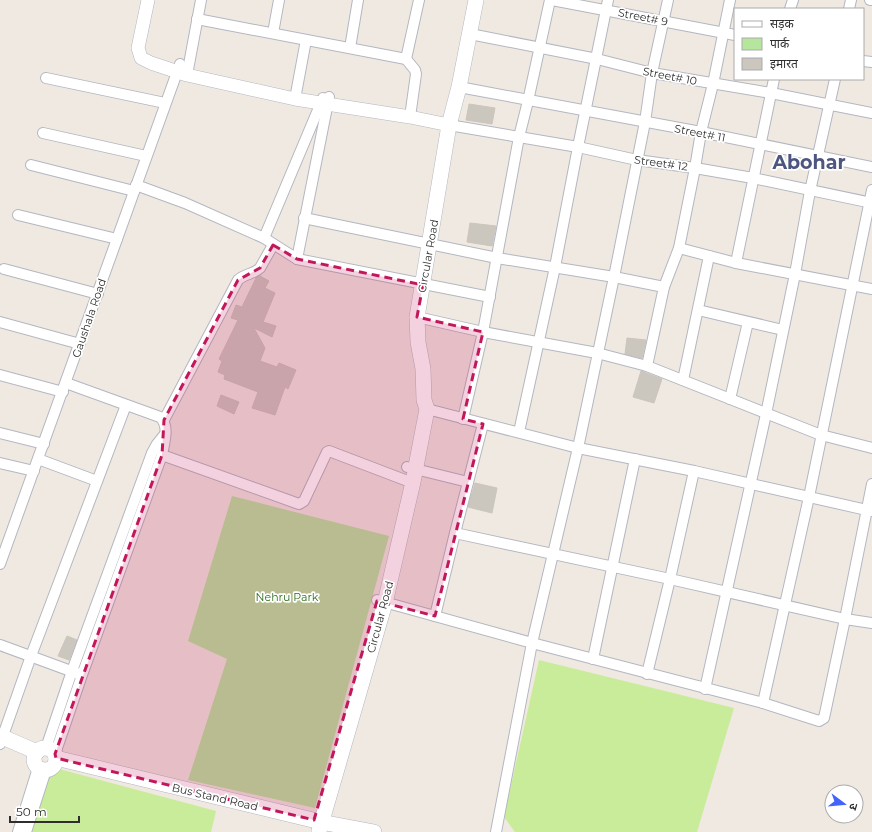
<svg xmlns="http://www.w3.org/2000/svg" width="872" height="832" viewBox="0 0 872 832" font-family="Montserrat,'Noto Sans Devanagari',sans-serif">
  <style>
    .green { fill: #b6e59e }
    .pitch { fill: #c9ec9a }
    .building { fill: #cbc7bf; stroke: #cbc5ba }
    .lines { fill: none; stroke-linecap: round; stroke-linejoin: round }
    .minor-casing { stroke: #b4b7c1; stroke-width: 12 }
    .tertiary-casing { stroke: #b4b7c1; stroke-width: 14 }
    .secondary-casing { stroke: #b4b7c1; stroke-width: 16 }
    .minor { stroke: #fff; stroke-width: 10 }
    .tertiary { stroke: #fff; stroke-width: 13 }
    .secondary { stroke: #fff; stroke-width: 15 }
    .marked { fill: #c2185b; fill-opacity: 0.2; stroke: #c2185b; stroke-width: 3; stroke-dasharray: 8 5; stroke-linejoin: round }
    .labels { text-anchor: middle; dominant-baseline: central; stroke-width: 3.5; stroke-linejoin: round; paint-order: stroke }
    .street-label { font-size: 11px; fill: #2e2e2e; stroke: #fff }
    .park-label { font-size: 11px; fill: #2c6e1b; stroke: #fff }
    .town-label { font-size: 19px; font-weight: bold; fill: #4d5680; stroke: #fff }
  </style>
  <rect width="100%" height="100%" fill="#efe9e1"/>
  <path class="green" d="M232,496l157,40 -74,272 -127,-28 39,-121 -39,-18z"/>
  <g class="pitch">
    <path d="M539,660l195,48 -37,124h-182l-11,-15z"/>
    <path d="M48,766l168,45 -5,21h-181z"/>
  </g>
  <g class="building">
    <path d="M469,104l26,4 -3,16 -26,-4z"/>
    <path d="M470,223l26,3 -4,20 -25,-4z"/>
    <path d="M260,276l9,5 -4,7 10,5 -12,29 13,4 -4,11 -18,-9 11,20 -5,13 17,6 2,-4 17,7 -8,19 -3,-2 -10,28 -23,-7 6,-16 -34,-13 1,-4 -7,-3 4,-11 -3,-2 19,-39 -7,-2 5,-13 6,2 14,-29z"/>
    <path d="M627,338l19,2 -4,18 -17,-4z"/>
    <path d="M641,371l21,8 -8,24 -21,-6z"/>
    <path d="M221,395l18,7 -5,12 -17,-8z"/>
    <path d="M475,483l22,5 -5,25 -24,-6z"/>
    <path d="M67,636l10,4 -8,20 -11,-4z"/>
  </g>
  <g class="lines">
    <defs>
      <g id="minor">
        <path d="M552,0l183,35"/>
        <path d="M668,0l-16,73 -7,49 -31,155 -36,171 -46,195 231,60 56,18 5,-3 21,-99 27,-135"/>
        <path d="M870,0h2"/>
        <path d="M790,9l3,-9"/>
        <path d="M849,9l2,-9"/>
        <path d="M197,19l209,40 13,-59"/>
        <path d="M273,33l6,-33"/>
        <path d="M470,34l127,25 55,14 119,20 101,20"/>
        <path d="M350,48l8,-48"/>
        <path d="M406,59l9,11 1,4 -6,43"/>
        <path d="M863,61l9,1"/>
        <path d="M187,75l14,-75"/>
        <path d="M46,78l119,25"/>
        <path d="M459,87l242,45 171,35"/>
        <path d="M295,99l11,-59"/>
        <path d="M449,125l129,22 59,13 58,8 58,10 119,25"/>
        <path d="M43,133l103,23"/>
        <path d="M31,165l103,26"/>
        <path d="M136,185l49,18 79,35 33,21 193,38"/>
        <path d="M18,215l99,24"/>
        <path d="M304,218l193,40 117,19 50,10"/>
        <path d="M264,238l59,-140"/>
        <path d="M679,248l16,-80 6,-36 12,-48 17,-84"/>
        <path d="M297,259l32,-162"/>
        <path d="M736,263l38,-184"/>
        <path d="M4,269l94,25"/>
        <path d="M698,310l85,20"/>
        <path d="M417,317l66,15 114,21 50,13 174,69 51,13"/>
        <path d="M0,322l80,22"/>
        <path d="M647,366l17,-79 15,-39 57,15 136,26"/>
        <path d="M0,375l63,17"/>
        <path d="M683,380l26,-124"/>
        <path d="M730,399l18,-77"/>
        <path d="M427,409l151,39 116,23 177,40"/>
        <path d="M463,419l20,-87 36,-195 9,-36 22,-101"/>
        <path d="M164,420l74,-140c6,-6 16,-6 22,-12l13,-23"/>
        <path d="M483,424l-28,109 215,46 175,40 27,4"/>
        <path d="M519,432l36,-165 23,-120 30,-147"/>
        <path d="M0,433l44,11"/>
        <path d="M162,455l137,49 5,-3 23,-49 2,-1 76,29"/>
        <path d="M38,459l59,22"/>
        <path d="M0,463l34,8"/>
        <path d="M407,467l61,15"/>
        <path d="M0,564l180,-500"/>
        <path d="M377,600l155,43 -36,189"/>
        <path d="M435,616l20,-83"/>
        <path d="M0,645l79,29"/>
        <path d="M593,659l42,-200"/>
        <path d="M647,674l23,-95 24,-108"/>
        <path d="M705,689l61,-275 29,-140 15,-83 25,-112"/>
        <path d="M763,703l46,-206 63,-307"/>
        <path d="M0,744l31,-88 95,-251"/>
        <path d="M46,748l26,-77 80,-218 5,-9 8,-10"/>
        <path d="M55,754l27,-79 80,-220c2,-12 8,-29 -2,-38l-94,-34"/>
        <path d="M18,832l20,-64"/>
        <path d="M26,832l20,-62"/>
      </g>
      <path id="tertiary" d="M148,0l-10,48 3,10 10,5 36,12 108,24 115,18 39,8"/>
      <g id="secondary">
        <path d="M0,736l37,16"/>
        <circle cx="45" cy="759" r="11"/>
        <path d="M56,758l265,64 53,10"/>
        <path d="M319,831l66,-228 28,-121 14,-73 -3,-9 -1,-31 -5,-27 -1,-25 32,-192 10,-38 17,-87"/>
      </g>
    </defs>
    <use href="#minor" class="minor-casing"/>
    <use href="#tertiary" class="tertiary-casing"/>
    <use href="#secondary" class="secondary-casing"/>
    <use href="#minor" class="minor"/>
    <use href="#tertiary" class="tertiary"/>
    <use href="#secondary" class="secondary"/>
  </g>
  <path class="marked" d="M273,245l24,14 126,26 -6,32 66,15 -20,87 20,5 -48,192 -58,-15 -63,219 -258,-62 -1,-4 107,-299 2,-35 74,-140 22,-12z"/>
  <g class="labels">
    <g class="street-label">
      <text transform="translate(643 17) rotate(11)">Street# 9</text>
      <text transform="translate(670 76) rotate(11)">Street# 10</text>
      <text transform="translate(700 133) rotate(11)">Street# 11</text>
      <text transform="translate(661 163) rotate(8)">Street# 12</text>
      <text transform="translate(428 256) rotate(-80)">Circular Road</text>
      <text transform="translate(89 318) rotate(-71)">Gaushala Road</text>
      <text transform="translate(380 617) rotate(-75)">Circular Road</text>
      <text transform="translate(215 797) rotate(13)">Bus Stand Road</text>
    </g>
    <g class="park-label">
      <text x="287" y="597">Nehru Park</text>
    </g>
    <g class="town-label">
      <text x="809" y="162">Abohar</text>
    </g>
  </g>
  <rect x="734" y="8" width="130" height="72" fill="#ffffff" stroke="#ababab"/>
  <rect x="742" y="21" width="20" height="6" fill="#ffffff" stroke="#ababab"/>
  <text x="770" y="28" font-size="12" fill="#2e2e2e">सड़क</text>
  <rect x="742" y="38" width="20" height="12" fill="#b6e59e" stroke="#ababab"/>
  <text x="770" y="48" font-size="12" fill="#2e2e2e">पार्क</text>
  <rect x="742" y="58" width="20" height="12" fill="#cbc7bf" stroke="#ababab"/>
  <text x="770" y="68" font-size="12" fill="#2e2e2e">इमारत</text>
  <g transform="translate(844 804) rotate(106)"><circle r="19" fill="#ffffff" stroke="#ababab"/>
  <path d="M0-3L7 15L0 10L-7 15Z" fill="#4264fb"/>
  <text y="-6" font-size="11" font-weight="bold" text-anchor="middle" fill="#2e2e2e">उ</text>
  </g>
  <path d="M10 816v6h69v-6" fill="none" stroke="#2e2e2e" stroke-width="2"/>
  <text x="16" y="816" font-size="12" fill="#2e2e2e" stroke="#ffffff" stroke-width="3" paint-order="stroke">50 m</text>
</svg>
